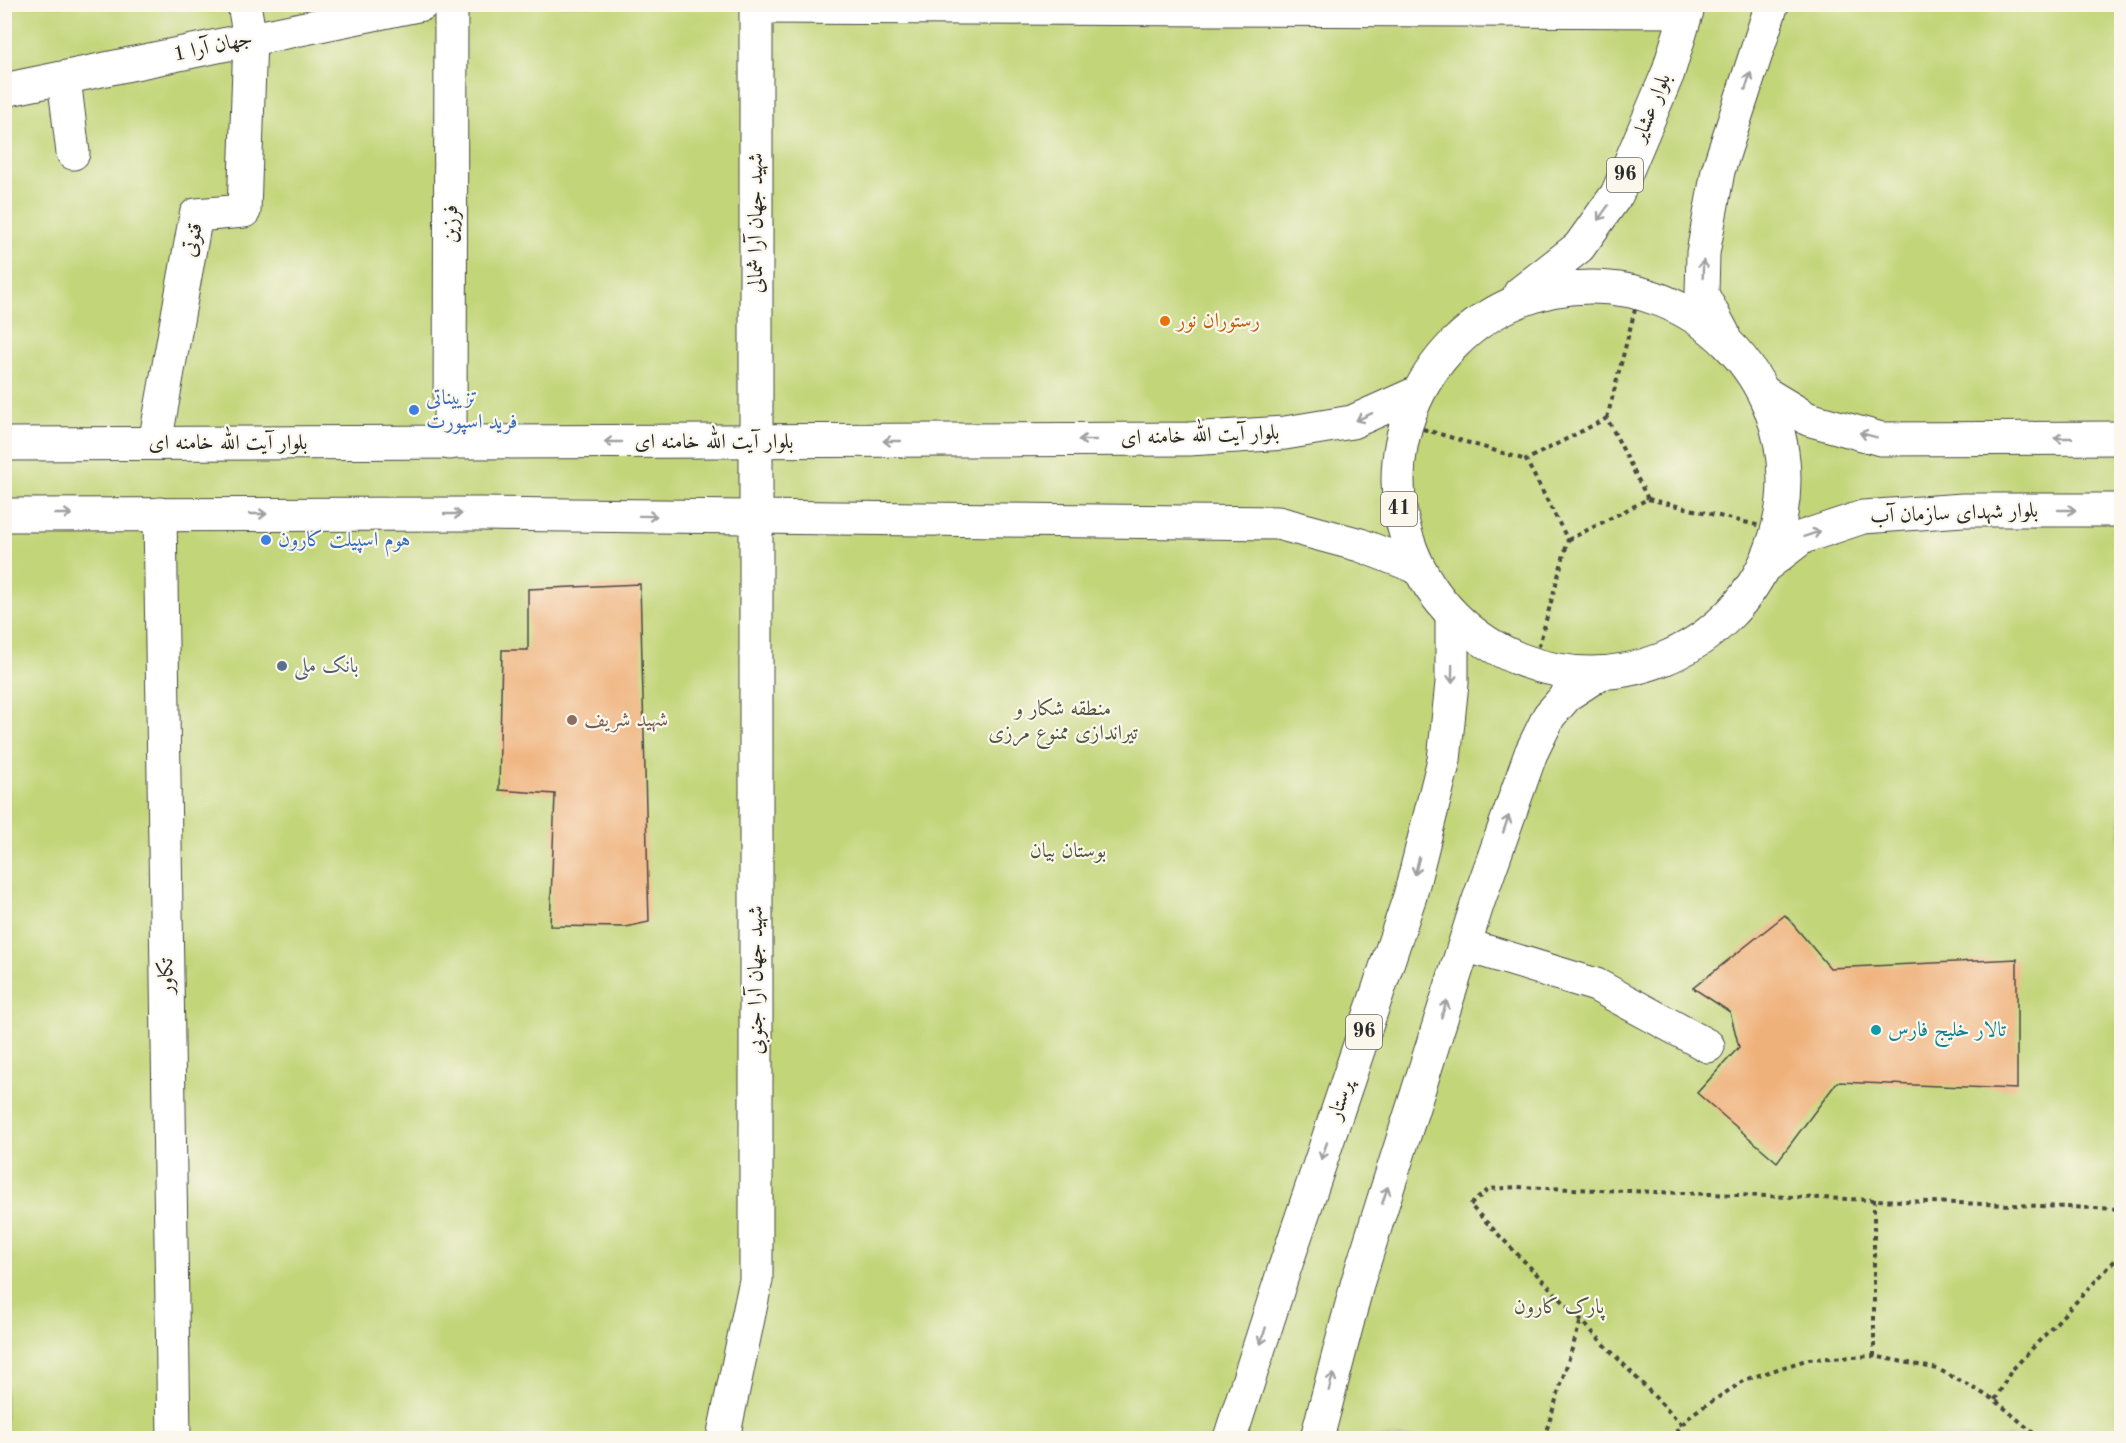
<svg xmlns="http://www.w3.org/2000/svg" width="2126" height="1443" viewBox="0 0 2126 1443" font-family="'Old Standard TT',Amiri,serif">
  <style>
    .green { fill: #c2d579; stroke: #768052; stroke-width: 1.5 }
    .building { fill: #efb17a }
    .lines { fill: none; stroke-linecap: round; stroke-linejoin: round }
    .minor-casing { stroke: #494743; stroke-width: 35 }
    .major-casing { stroke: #494743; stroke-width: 35 }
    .path { stroke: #494743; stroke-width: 4; stroke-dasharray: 4.5 4.5; stroke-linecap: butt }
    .minor { stroke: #fff; stroke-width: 33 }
    .major { stroke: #fff; stroke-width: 33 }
    .oneway { stroke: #a0a0a0 }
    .food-dot { fill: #e8710a; stroke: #fbf7ec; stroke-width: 2 }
    .shop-dot { fill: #3f7fe0; stroke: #fbf7ec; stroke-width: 2 }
    .service-dot { fill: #5c6f8a; stroke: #fbf7ec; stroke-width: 2 }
    .education-dot { fill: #8d6e63; stroke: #fbf7ec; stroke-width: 2 }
    .culture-dot { fill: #0f9aa8; stroke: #fbf7ec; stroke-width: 2 }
    .labels { text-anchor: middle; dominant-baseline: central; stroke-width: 4.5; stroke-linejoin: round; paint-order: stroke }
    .shield { fill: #fbf7ec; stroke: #696865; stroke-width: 1.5 }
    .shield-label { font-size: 20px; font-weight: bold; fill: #2b2b2b }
    .street-label { font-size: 21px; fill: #2b2b2b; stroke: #fbf7ec }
    .food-label { font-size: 21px; fill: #c56008; stroke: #fbf7ec; text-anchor: start }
    .shop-label { font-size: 21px; fill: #366cbe; stroke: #fbf7ec; text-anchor: start }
    .service-label { font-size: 21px; fill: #4e5e75; stroke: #fbf7ec; text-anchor: start }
    .park-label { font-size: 21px; fill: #51563e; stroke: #fbf7ec }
    .education-label { font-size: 21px; fill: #785e54; stroke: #fbf7ec; text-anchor: start }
    .culture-label { font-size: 21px; fill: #0d838f; stroke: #fbf7ec; text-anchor: start }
  </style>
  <rect width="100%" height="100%" fill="#fbf7ec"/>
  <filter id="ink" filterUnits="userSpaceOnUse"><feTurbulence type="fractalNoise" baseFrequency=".0167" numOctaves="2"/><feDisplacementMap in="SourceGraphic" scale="12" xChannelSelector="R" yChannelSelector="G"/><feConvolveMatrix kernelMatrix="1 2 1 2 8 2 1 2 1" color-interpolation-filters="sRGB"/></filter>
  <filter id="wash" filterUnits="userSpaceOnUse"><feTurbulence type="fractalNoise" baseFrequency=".008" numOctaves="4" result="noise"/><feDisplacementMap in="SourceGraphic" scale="24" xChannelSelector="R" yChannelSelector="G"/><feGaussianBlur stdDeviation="1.35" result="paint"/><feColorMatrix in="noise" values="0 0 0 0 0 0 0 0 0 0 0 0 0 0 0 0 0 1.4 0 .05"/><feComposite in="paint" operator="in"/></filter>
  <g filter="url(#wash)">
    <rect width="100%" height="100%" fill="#f5e6ce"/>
    <rect class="green" x="5" y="5" width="2116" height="1433"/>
    <g id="blocks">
      <g class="building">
        <path d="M640,584l9,338 -23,5 -76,-1 5,-132 -56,-4 3,-140h26v-61z"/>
        <path d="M1785,915l45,53 187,-9v130l-180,-7 -60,80 -80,-69 42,-46 -9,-35 -37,-24z"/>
      </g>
    </g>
  </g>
  <g filter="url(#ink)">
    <use href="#blocks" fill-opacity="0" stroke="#494743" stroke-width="1.5"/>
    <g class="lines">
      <defs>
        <g id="minor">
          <path d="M756,4v438"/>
          <path d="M756,7l931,4"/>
          <path d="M64,78l9,75"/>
          <path d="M4,90l418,-86"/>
          <path d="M155,443l41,-228 48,-4 6,-172 -6,-35"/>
          <path d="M450,443l1,-439"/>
          <path d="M160,514l14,924"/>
          <path d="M1465,945l131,40 112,61"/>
          <path d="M723,1438l33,-158v-763"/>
        </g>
        <g id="major">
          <circle cx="1591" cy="480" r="193"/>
          <path d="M1520,293l59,-46 38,-53 51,-121 21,-69"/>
          <path d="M1723,333l-21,-39 1,-41 15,-82 54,-167"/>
          <path d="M1765,393l43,26 73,20 241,-1"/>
          <path d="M756,442v75"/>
          <path d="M4,444l1185,-5 96,-6 67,-11 65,-29"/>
          <path d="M4,515l477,-1 797,9 82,22 57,22"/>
          <path d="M1764,567l39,-30 60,-20 100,-7h159"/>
          <path d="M1230,1438l53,-165 127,-377 34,-136 8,-77v-67"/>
          <path d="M1317,1438l41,-157 119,-376 54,-152 18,-37 19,-22 32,-21"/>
        </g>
      </defs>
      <use href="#minor" class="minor-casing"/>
      <use href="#major" class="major-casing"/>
      <g class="path">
        <path d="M1607,418l32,-124"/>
        <path d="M1423,429l103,31"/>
        <path d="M1648,499l113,27"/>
        <path d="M1534,664l34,-124 -42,-80 81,-42 41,81 -80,41"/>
        <path d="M1874,1199v157"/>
        <path d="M1995,1400l16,-29 111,-118"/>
        <path d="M1682,1425l-212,-220 19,-16 29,-2 604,22"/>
        <path d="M1544,1438l37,-118"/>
        <path d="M1670,1438l22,-24 55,-35 62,-20 65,-3 64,13 57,31 44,38"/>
      </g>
      <use href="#minor" class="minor"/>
      <use href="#major" class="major"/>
    </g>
    <defs><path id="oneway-shaft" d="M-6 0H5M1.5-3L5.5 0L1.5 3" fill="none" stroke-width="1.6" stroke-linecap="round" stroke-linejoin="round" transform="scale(1.5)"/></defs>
    <g class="oneway">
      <use href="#oneway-shaft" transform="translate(1748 81) rotate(-72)"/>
      <use href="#oneway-shaft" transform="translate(1603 213) rotate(125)"/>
      <use href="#oneway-shaft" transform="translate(1703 269) rotate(-88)"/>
      <use href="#oneway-shaft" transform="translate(1364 417) rotate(155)"/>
      <use href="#oneway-shaft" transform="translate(1868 435) rotate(-165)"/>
      <use href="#oneway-shaft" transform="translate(2063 438) rotate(180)"/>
      <use href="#oneway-shaft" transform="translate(1087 440) rotate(180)"/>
      <use href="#oneway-shaft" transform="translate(892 441) rotate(180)"/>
      <use href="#oneway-shaft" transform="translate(613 442) rotate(180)"/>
      <use href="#oneway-shaft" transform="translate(2067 510)"/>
      <use href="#oneway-shaft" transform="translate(63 514)"/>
      <use href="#oneway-shaft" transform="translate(258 514)"/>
      <use href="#oneway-shaft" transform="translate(453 514)"/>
      <use href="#oneway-shaft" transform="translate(648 516) rotate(1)"/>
      <use href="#oneway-shaft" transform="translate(1812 534) rotate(-19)"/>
      <use href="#oneway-shaft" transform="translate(1452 674) rotate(91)"/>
      <use href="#oneway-shaft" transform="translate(1506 824) rotate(-71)"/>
      <use href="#oneway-shaft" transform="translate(1417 866) rotate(104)"/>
      <use href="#oneway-shaft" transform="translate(1444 1009) rotate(-72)"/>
      <use href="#oneway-shaft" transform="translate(1324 1151) rotate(109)"/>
      <use href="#oneway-shaft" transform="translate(1385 1195) rotate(-72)"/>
      <use href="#oneway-shaft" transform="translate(1263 1336) rotate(108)"/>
      <use href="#oneway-shaft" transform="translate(1331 1382) rotate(-75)"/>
    </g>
  </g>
  <circle class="food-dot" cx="1165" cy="321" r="6"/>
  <g class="shop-dot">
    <circle cx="414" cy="410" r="6"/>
    <circle cx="266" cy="540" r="6"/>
  </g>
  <circle class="service-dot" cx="282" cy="666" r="6"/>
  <circle class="education-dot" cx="572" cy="720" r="6"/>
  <circle class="culture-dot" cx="1876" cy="1030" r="6"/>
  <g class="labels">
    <g class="shield">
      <rect x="1607" y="158" width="36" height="34" rx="4.5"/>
      <rect x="1381" y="492" width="36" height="34" rx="4.5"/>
      <rect x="1346" y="1015" width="36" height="34" rx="4.5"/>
    </g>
    <g class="shield-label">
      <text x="1625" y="175">96</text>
      <text x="1399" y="509">41</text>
      <text x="1364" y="1032">96</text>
    </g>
    <g class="street-label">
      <text transform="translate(213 47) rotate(-12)">جهان آرا 1</text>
      <text transform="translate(1652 108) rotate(-68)">بلوار عشایر</text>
      <text transform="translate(756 223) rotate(-90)">شهید جهان آرا شمالی</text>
      <text transform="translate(451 224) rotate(-90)">فرزین</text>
      <text transform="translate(193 240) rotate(-77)">قنوتی</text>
      <text transform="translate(1200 436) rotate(-2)">بلوار آیت الله خامنه ای</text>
      <text x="714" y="442">بلوار آیت الله خامنه ای</text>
      <text x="228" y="443">بلوار آیت الله خامنه ای</text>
      <text transform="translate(1954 514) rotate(-2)">بلوار شهدای سازمان آب</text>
      <text transform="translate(167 976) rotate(-91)">تکاور</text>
      <text transform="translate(756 980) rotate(-90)">شهید جهان آرا جنوبی</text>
      <text transform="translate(1341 1100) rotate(-71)">پرستار</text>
    </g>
    <g class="food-label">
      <text x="1177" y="321">رستوران نور</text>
    </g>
    <g class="shop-label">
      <text x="426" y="398">تزییناتی<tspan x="426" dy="24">فرید اسپورت</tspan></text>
      <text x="278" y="540">هوم اسپیلت کارون</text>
    </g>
    <g class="service-label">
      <text x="294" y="666">بانک ملی</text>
    </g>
    <g class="park-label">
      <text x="1063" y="709">منطقه شکار و<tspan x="1063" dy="24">تیراندازی ممنوع مرزی</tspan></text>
      <text x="1068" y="851">بوستان بیان</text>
      <text x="1559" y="1307">پارک کارون</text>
    </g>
    <g class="education-label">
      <text x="584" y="720">شهید شریف</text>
    </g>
    <g class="culture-label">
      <text x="1888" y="1030">تالار خلیج فارس</text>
    </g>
  </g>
  <rect width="2126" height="1443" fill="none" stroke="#fbf7ec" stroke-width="24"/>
</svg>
